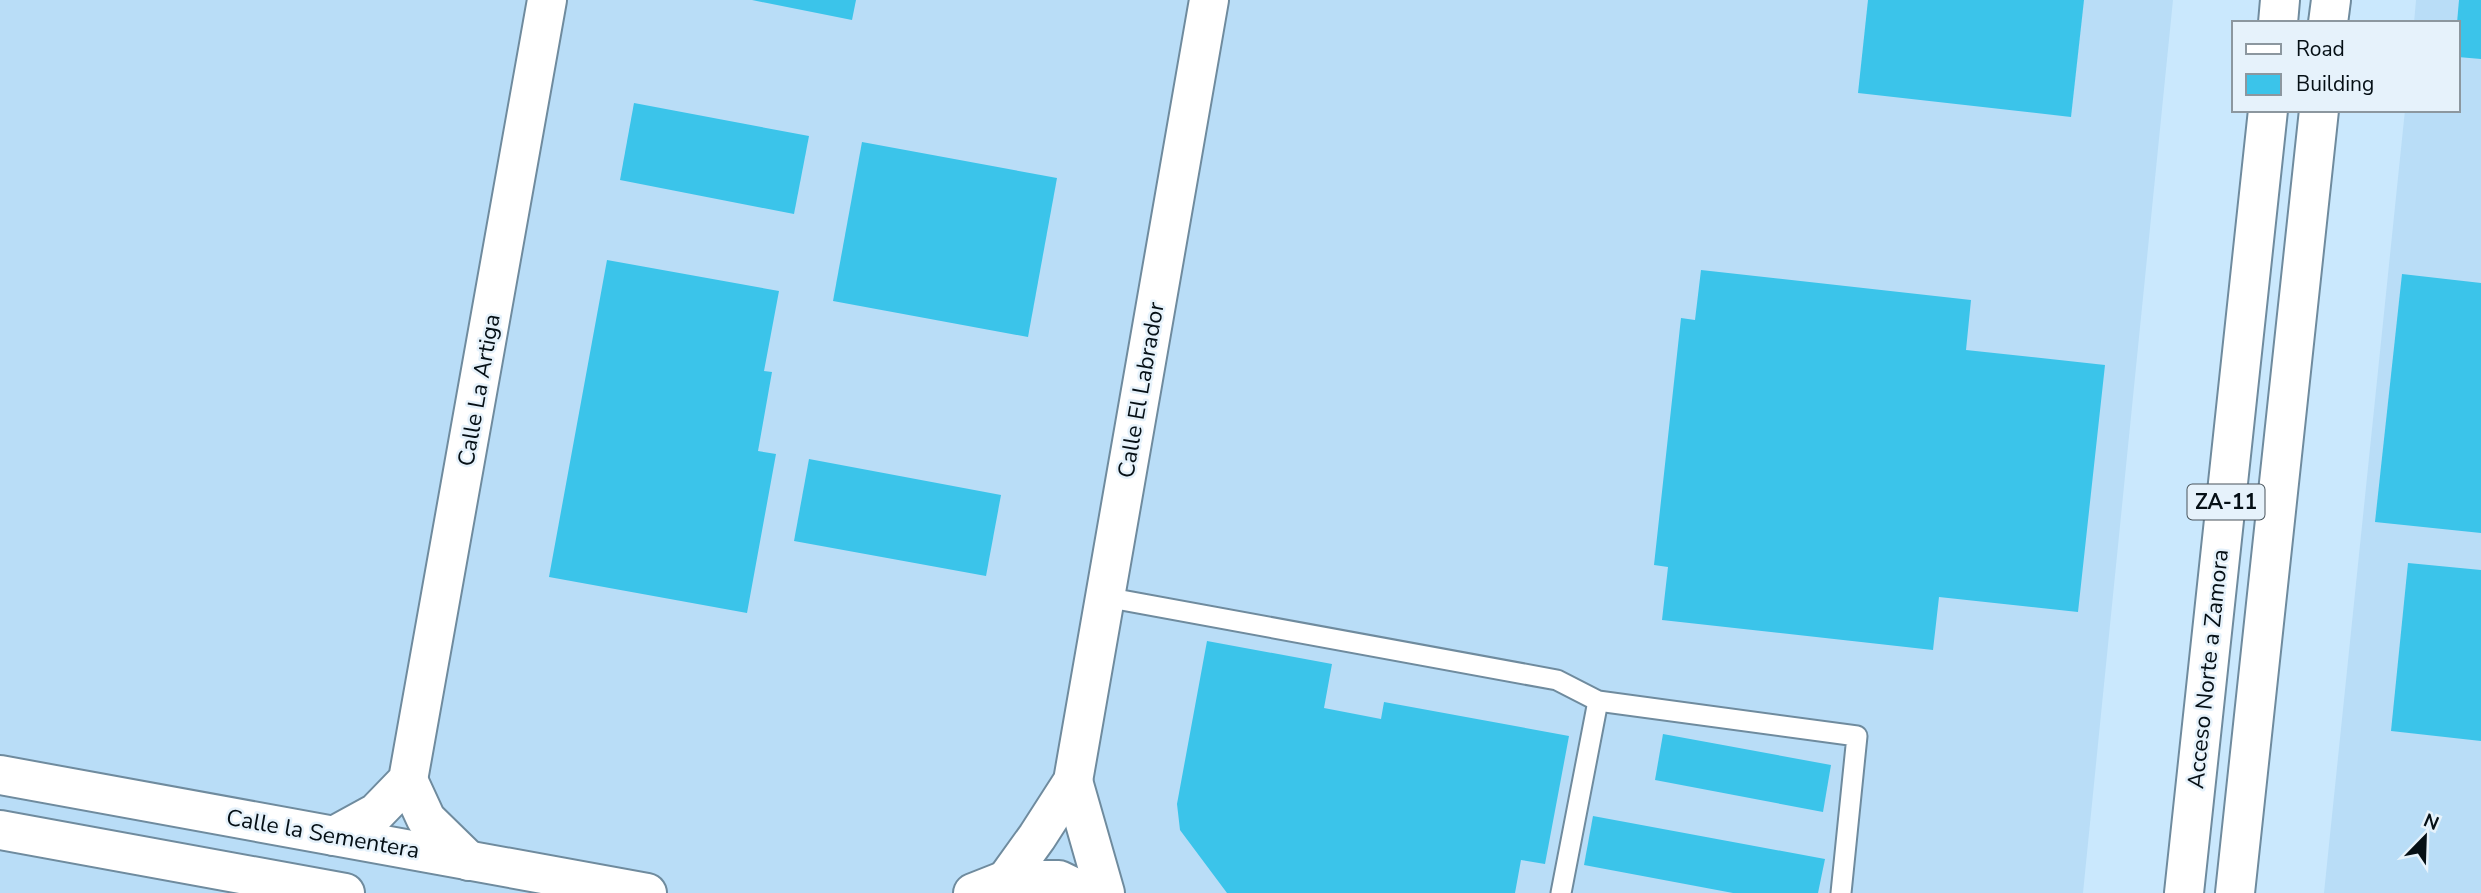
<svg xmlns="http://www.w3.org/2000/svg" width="2481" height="893" viewBox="0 0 2481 893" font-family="'Nunito Sans',sans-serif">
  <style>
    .built { fill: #b9ddf7 }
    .building { fill: #3bc4ea }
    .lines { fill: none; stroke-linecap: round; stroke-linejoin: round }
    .lane-casing { stroke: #6f8b9e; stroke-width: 23 }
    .street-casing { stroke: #6f8b9e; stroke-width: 42 }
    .highway-casing { stroke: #6f8b9e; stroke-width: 42 }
    .lane { stroke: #fff; stroke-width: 19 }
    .street { stroke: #fff; stroke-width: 38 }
    .highway { stroke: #fff; stroke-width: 38 }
    .labels { text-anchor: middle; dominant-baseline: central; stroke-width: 5; stroke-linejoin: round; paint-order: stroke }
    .shield { fill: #e6f2fb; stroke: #48535a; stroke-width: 2 }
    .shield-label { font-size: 21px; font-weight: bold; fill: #050f15 }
    .street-label { font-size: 23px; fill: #050f15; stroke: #e6f2fb }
  </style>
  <rect width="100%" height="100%" fill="#cae8fd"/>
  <g class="built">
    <path d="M0,0h2173l-90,893h-2083z"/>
    <path d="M2416,0h65v893h-157l81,-783h53v-87h-44z"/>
  </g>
  <g class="building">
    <path d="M752,0h104l-4,20z"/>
    <path d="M1868,0h216l-13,117 -213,-24z"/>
    <path d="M2459,0h22v59l-23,-2 -1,-34z"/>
    <path d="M634,103l175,33 -15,78 -174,-34z"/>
    <path d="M862,142l195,36 -29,159 -195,-36z"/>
    <path d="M607,260l172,31 -15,80 8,1 -14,79 18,3 -29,159 -198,-36z"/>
    <path d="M1701,270l270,30 -5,50 139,15 -27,247 -139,-15 -6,53 -271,-30 6,-53 -14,-2 27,-247 14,2z"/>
    <path d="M2402,274l79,9v250l-106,-11z"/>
    <path d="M809,459l192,36 -15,81 -192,-35z"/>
    <path d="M2408,563l73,7v171l-90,-10z"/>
    <path d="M1207,641l125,23 -8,44 57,11 3,-17 185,34 -24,128 -24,-4 -6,33h-288l-47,-63 -3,-26z"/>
    <path d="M1663,734l168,31 -8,47 -168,-32z"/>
    <path d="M1593,816l232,43 -7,34h-85l-149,-28z"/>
  </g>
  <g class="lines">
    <defs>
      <g id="lane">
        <path d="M1105,597l452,83 41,21 259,35 -16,157"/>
        <path d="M1561,893l37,-192"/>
      </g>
      <g id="street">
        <path d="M0,775l647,118"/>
        <path d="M408,780l18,39 43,42"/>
        <path d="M1073,781l32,112"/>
        <path d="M0,830l345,63"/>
        <path d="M334,836l42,-23 32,-33 139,-780"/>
        <path d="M1006,880l31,-43 36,-56 136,-781"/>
        <path d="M973,893l33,-13h53l27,13"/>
      </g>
      <g id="highway">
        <path d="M2278,23l2,-23"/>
        <path d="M2328,23l3,-23"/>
        <path d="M2184,893l84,-783"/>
        <path d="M2235,893l84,-783"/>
      </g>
    </defs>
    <use href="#lane" class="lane-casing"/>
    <use href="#street" class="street-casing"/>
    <use href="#highway" class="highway-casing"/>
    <use href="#lane" class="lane"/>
    <use href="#street" class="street"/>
    <use href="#highway" class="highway"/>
  </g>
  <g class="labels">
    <rect class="shield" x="2187.5" y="484.5" width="77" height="35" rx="5"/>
    <g class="shield-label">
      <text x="2226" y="502">ZA-11</text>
    </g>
    <g class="street-label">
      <text transform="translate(479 390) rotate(-80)">Calle La Artiga</text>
      <text transform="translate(1141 390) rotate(-80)">Calle El Labrador</text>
      <text transform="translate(2208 669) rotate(-84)">Acceso Norte a Zamora</text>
      <text transform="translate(323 834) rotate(10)">Calle la Sementera</text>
    </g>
  </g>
  <rect x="2232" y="21" width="228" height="91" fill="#e6f2fb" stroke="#8c979f" stroke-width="2"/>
  <rect x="2246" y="44" width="35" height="10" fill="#ffffff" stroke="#8c979f" stroke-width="2"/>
  <text x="2296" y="56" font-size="21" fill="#050f15">Road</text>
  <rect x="2246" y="74" width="35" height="21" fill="#3bc4ea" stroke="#8c979f" stroke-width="2"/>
  <text x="2296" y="91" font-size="21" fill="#050f15">Building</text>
  <g transform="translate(2425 837) rotate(23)" stroke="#e6f2fb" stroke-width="5" paint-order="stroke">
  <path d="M0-5L12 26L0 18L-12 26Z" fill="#050f15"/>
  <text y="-10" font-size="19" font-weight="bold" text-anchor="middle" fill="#050f15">N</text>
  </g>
</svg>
